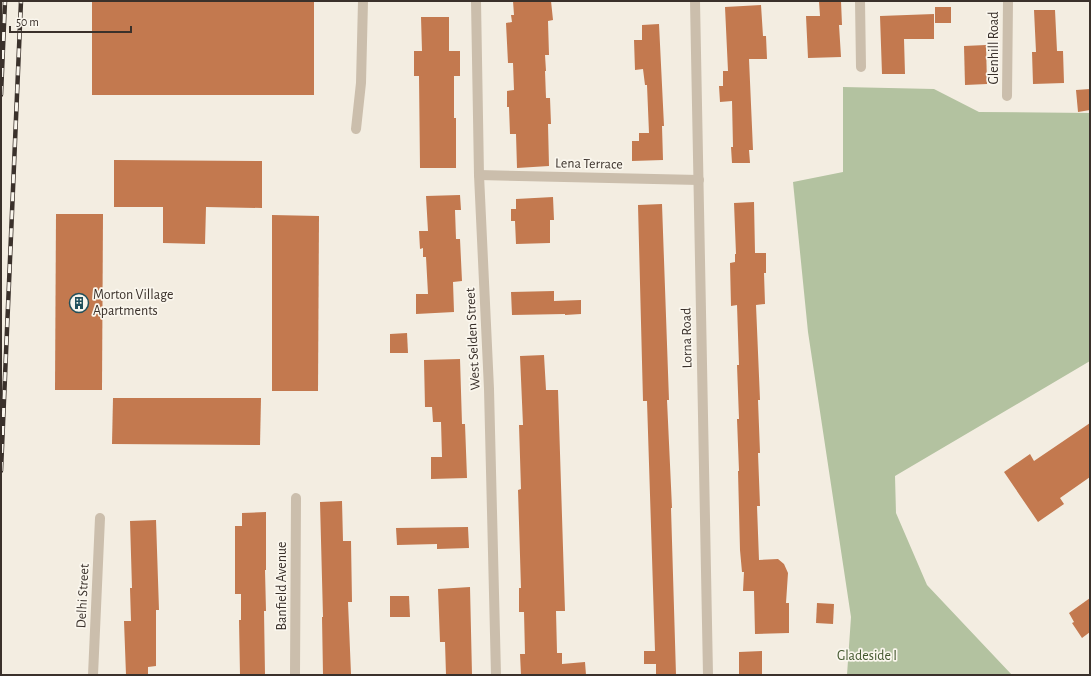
<svg xmlns="http://www.w3.org/2000/svg" width="1091" height="676" viewBox="0 0 1091 676" font-family="'Alegreya Sans',sans-serif">
  <style>
    .green { fill: #b3c2a0 }
    .building { fill: #c3794f }
    .lines { fill: none; stroke-linecap: round; stroke-linejoin: round }
    .street { stroke: #cbbeac; stroke-width: 10 }
    .rail-casing { stroke: #3a312b; stroke-width: 4.5 }
    .rail { stroke: #faf6ed; stroke-width: 3; stroke-dasharray: 9; stroke-linecap: butt }
    .labels { text-anchor: middle; dominant-baseline: central; stroke-width: 3.5; stroke-linejoin: round; paint-order: stroke }
    .street-label { font-size: 14px; fill: #3a312b; stroke: #faf6ed }
    .poi-label { font-size: 14px; fill: #3a312b; stroke: #faf6ed; text-anchor: start }
    .park-label { font-size: 14px; fill: #44582f; stroke: #faf6ed }
  </style>
  <rect width="100%" height="100%" fill="#f3ede1"/>
  <path class="green" d="M843,87l91,2 45,23 111,1v248l-195,115 1,37 31,72 85,90h-165l4,-58 -43,-285 -15,-150 50,-10z"/>
  <g class="building">
    <rect x="92" y="1" width="222" height="94"/>
    <path d="M513,1h38l2,19 -5,1 1,34h-4l1,16h-1l1,27h4l1,26h-3l1,42 -32,2 -1,-34h-6l-1,-27h-2v-16l7,-1 -1,-27h-5l-2,-40 6,-1 -1,-7h3z"/>
    <path d="M819,1h22l1,24h-3l2,32 -33,1 -2,-42h14z"/>
    <path d="M761,5l2,31h3l1,23h-18l4,91h-4l1,13h-18l-1,-16h2l-1,-46 -12,1 -1,-16h4v-15h5l-3,-64z"/>
    <rect x="935" y="7" width="16" height="16"/>
    <path d="M1034,10h21l2,41h6l1,32 -31,1 -1,-32h4z"/>
    <path d="M934,14v25h-30l1,35h-23l-2,-58z"/>
    <path d="M421,17h28v34h11v25h-6v42h2v50h-36l-1,-92h-5v-25h8z"/>
    <path d="M659,24l5,102h-2l1,34 -31,1v-20h7v-8h10l-2,-48h-2l-2,-16 -8,1 -1,-30h8v-15z"/>
    <path d="M986,45l1,39 -22,1 -1,-39z"/>
    <path d="M1090,89v21l-12,2 -2,-22z"/>
    <path d="M114,160l148,1v47l-56,-1 -1,37 -42,-1v-36h-49z"/>
    <path d="M460,195l1,15h-6l1,29h4l2,42 -9,1 1,30 -38,2v-20h12l-2,-37h-3v-9l-3,1 -1,-18h9l-2,-35z"/>
    <path d="M553,197l1,23h-4v23l-34,1 -1,-23h-4v-12h5v-10z"/>
    <path d="M754,202l1,51h11v20h-2l1,31 -9,1 4,95h-2l2,53h-2l2,53h-3l2,54 19,-1 6,5 4,9 -2,30h3v30l-34,1 -1,-43h-11l1,-19h-2l-2,-22 -2,-79h1l-2,-52h2l-2,-54h2l-2,-60 -6,1 -1,-43 5,-1v-8h1l-2,-51z"/>
    <path d="M662,204l7,196h-2l5,108h-1l5,167h-20v-11h-12v-13h11l-8,-250h-4l-5,-196z"/>
    <path d="M56,214h47l-1,176h-47z"/>
    <path d="M272,215l47,1 -1,175h-46z"/>
    <path d="M554,291v10l27,-1v14l-16,1v-1l-53,1 -1,-23z"/>
    <path d="M407,333l1,20h-18v-19z"/>
    <path d="M544,355l2,35h12l7,221h-9l1,42h5v11l23,-2 1,13h-65l-1,-21h5l-1,-42h-5v-24h2l-3,-98 3,-1 -2,-64h4l-3,-69z"/>
    <path d="M460,359l2,65h3l2,54 -36,1v-22h11l-1,-35h-8l-1,-15h-7l-1,-47z"/>
    <path d="M113,398h148l-1,47 -148,-1z"/>
    <path d="M1090,423v54l-30,21 4,6 -26,18 -34,-50 26,-18 4,7z"/>
    <path d="M342,501l1,40h8l1,61h-4l3,72 -28,1 -1,-58h1l-3,-115z"/>
    <path d="M266,512v58h-1l1,41h-2l1,64h-25l-1,-55h2v-26h-6v-68h7v-13z"/>
    <path d="M156,520l3,90h-3v56l-8,1v8h-22l-2,-54h7l-1,-33h2l-2,-67z"/>
    <path d="M468,527l1,21 -32,1v-5l-40,1 -1,-17z"/>
    <path d="M470,587l2,88h-26l-1,-33h-5l-2,-53z"/>
    <path d="M390,596h19l1,21h-20z"/>
    <path d="M1090,598v34l-8,6 -10,-15 2,-1 -5,-9z"/>
    <path d="M817,603l17,1 -1,20 -17,-1z"/>
    <path d="M762,651v24h-23v-23z"/>
  </g>
  <g class="lines">
    <g class="street">
      <path d="M476,1l3,174 10,214 7,286"/>
      <path d="M695,1l13,674"/>
      <path d="M860,1l1,66"/>
      <path d="M1007,96l1,-95"/>
      <path d="M356,129l5,-46 2,-82"/>
      <path d="M479,175l220,5"/>
      <path d="M93,675l7,-157"/>
      <path d="M295,675l1,-177"/>
    </g>
    <defs>
      <g id="rail">
        <path d="M1,95l4,-94"/>
        <path d="M1,471l20,-470"/>
      </g>
    </defs>
    <use href="#rail" class="rail-casing"/>
    <use href="#rail" class="rail"/>
  </g>
  <defs>
    <symbol id="building-ring" viewBox="-11 -11 22 22"><circle r="9.5" fill="#faf6ed" stroke="#21505b" stroke-width="1.5"/><path d="M-4-6H4V6H1V3H-1V6H-4ZM-2.5-4.3h1.7v1.8h-1.7ZM.8-4.3h1.7v1.8H.8ZM-2.5-1h1.7V.8h-1.7ZM.8-1h1.7V.8H.8Z" fill="#21505b"/></symbol>
  </defs>
  <g fill-rule="evenodd">
    <use href="#building-ring" x="68" y="292" width="22" height="22"/>
  </g>
  <g class="labels">
    <g class="street-label">
      <text transform="translate(994 48) rotate(-90)">Glenhill Road</text>
      <text transform="translate(589 164) rotate(1)">Lena Terrace</text>
      <text transform="translate(687 338) rotate(-91)">Lorna Road</text>
      <text transform="translate(473 339) rotate(-93)">West Selden Street</text>
      <text transform="translate(282 586) rotate(-90)">Banfield Avenue</text>
      <text transform="translate(83 596) rotate(-87)">Delhi Street</text>
    </g>
    <g class="poi-label">
      <text x="93" y="295">Morton Village<tspan x="93" dy="16">Apartments</tspan></text>
    </g>
    <g class="park-label">
      <text x="867" y="656">Gladeside I</text>
    </g>
  </g>
  <rect width="1091" height="676" fill="none" stroke="#3a312b" stroke-width="4"/>
  <path d="M10 26v6h121v-6" fill="none" stroke="#3a312b" stroke-width="2"/>
  <text x="16" y="26" font-size="12" fill="#3a312b" stroke="#faf6ed" stroke-width="3" paint-order="stroke">50 m</text>
</svg>
